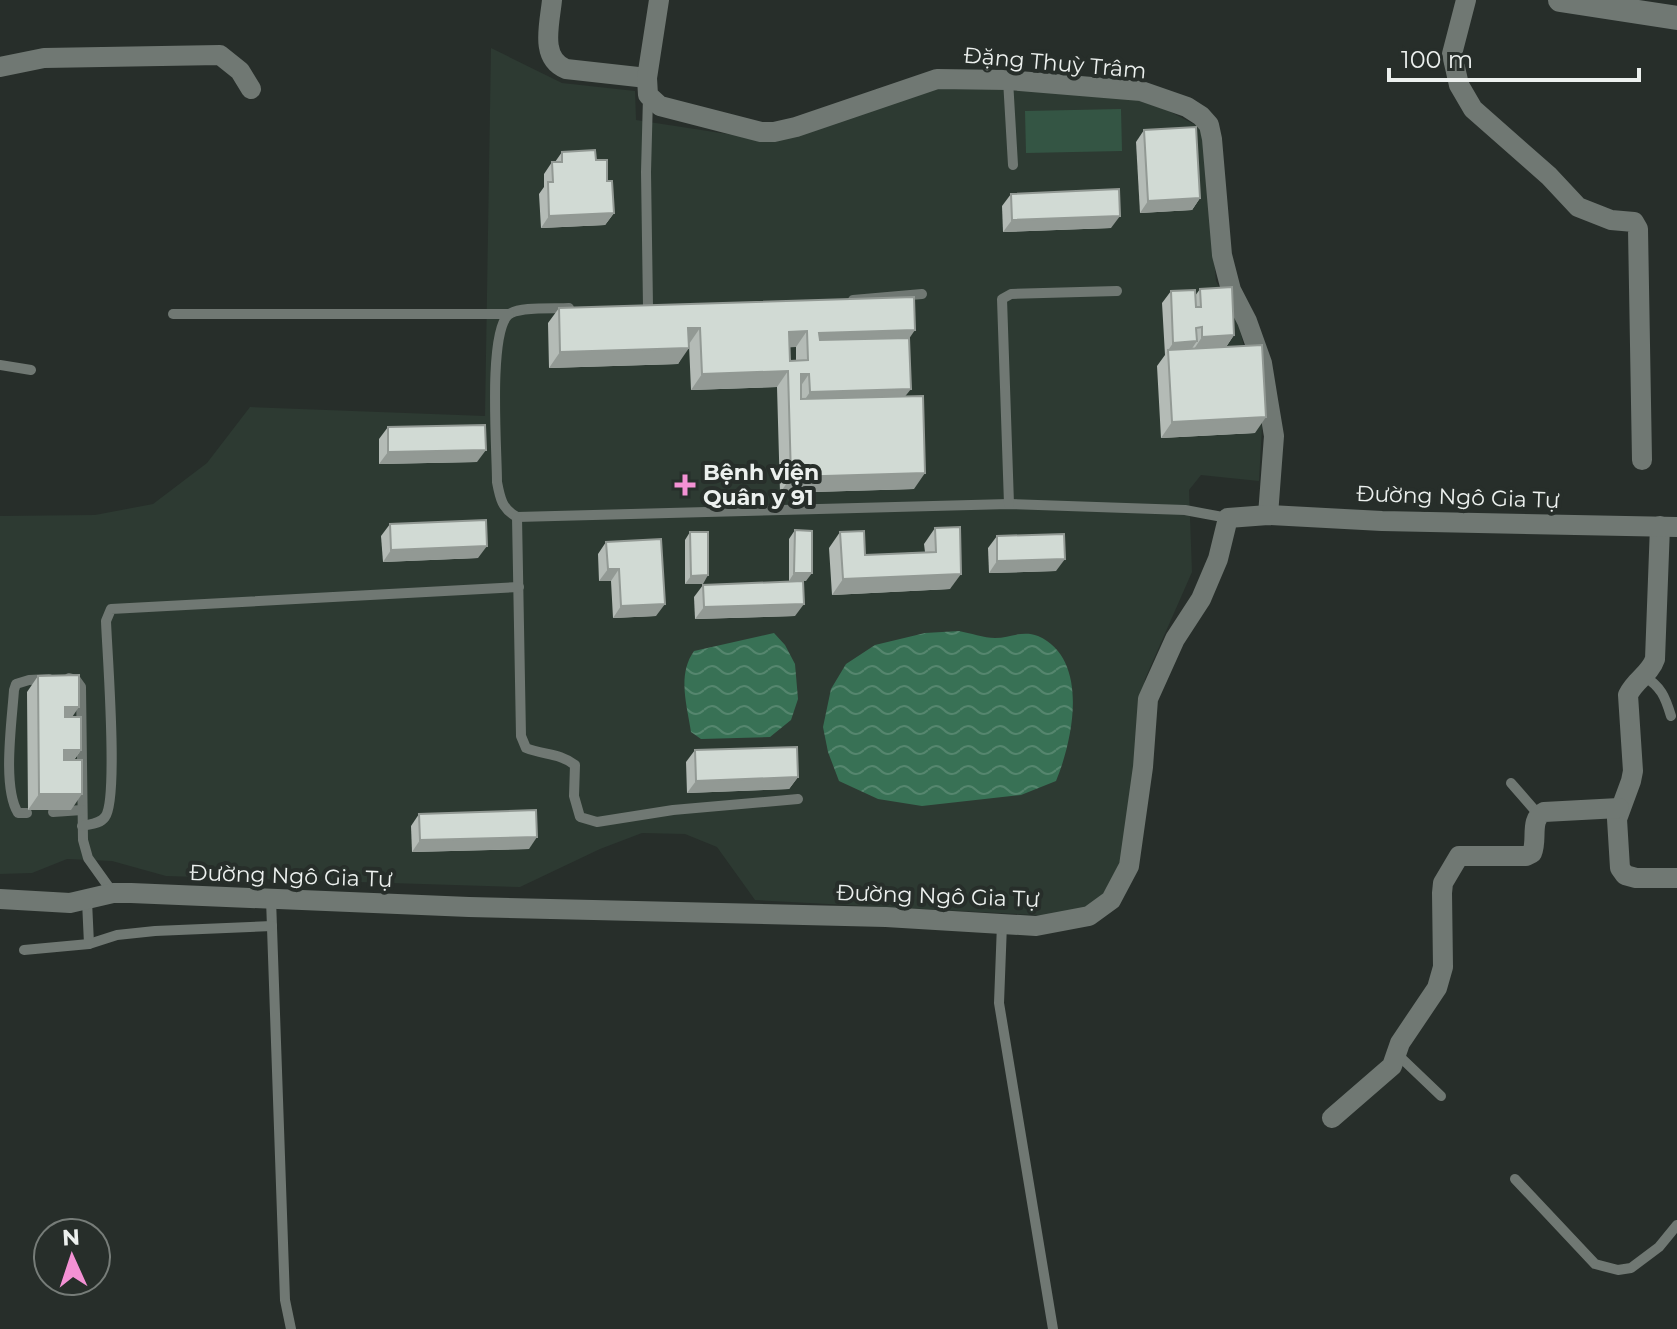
<svg xmlns="http://www.w3.org/2000/svg" width="1677" height="1329" viewBox="0 0 1677 1329" font-family="Montserrat,sans-serif">
  <style>
    .built { fill: #2d3a32 }
    .pitch { fill: #345544 }
    .water { fill: url(#water-waves) }
    .lines { fill: none; stroke-linecap: round; stroke-linejoin: round }
    .service { stroke: #707873; stroke-width: 10 }
    .minor { stroke: #707873; stroke-width: 20 }
    .tertiary { stroke: #707873; stroke-width: 24 }
    .wall { fill: #b4bbb6; fill-rule: evenodd }
    .shaded-wall { fill: #929994 }
    .building { fill: #d1dad4; stroke: #929994; stroke-width: 2; fill-rule: evenodd }
    .poi-dot { fill: #f491d4; stroke: #272e2a; stroke-width: 3 }
    .labels { text-anchor: middle; dominant-baseline: central; stroke-width: 8; stroke-linejoin: round; paint-order: stroke }
    .street-label { font-size: 22px; fill: #ecf0ee; stroke: #272e2a }
    .poi-label { font-size: 22px; font-weight: bold; fill: #ecf0ee; stroke: #272e2a; text-anchor: start }
  </style>
  <defs>
    <pattern id="water-waves" width="16" height="10" patternUnits="userSpaceOnUse" patternTransform="scale(2)"><rect width="16" height="10" fill="#387155"/><path d="M0 5q4-4 8 0t8 0" fill="none" stroke="#55866e"/></pattern>
  </defs>
  <rect width="100%" height="100%" fill="#272e2a"/>
  <path class="built" d="M491,48l71,35 73,8 1,29 98,15 205,-49 185,10 43,14 36,19 13,152 22,43 11,41 13,62 -3,54 -58,-6 -12,15 3,82 -47,107 -14,119 -11,66 -17,30 -17,15 -33,7 -298,-16 -38,-53 -32,-13 -43,-1 -42,16 -80,38 -354,-11 -54,-15 -45,-2 -35,14 -32,1v-358l95,-1 58,-11 54,-41 43,-56 235,9z"/>
  <path class="pitch" d="M1121,109l1,42 -96,2 -1,-42z"/>
  <g class="water">
    <path d="M959,631c11,2 25,7 36,7 15,0 27,-8 43,-2 52,23 35,104 18,145l-35,14 -99,11 -44,-7 -39,-18 -11,-29 -5,-25 8,-38 15,-25 29,-19 50,-12z"/>
    <path d="M774,633l11,12 10,19 3,35 -7,21 -21,17 -69,2 -10,-7c-4,-27 -14,-57 3,-81z"/>
  </g>
  <g class="lines">
    <g class="service">
      <path d="M1008,80l5,85"/>
      <path d="M853,300l69,-6"/>
      <path d="M648,307l-2,-135 2,-75"/>
      <path d="M569,308c-14,1 -51,-2 -61,7 -20,20 -11,135 -11,167 3,16 5,27 20,35l492,-13 176,6 43,8"/>
      <path d="M173,314h336"/>
      <path d="M0,365l31,5"/>
      <path d="M1009,504l-7,-205 9,-5 106,-3"/>
      <path d="M517,517l4,219 5,12c17,7 34,5 49,17l-1,31 6,21 17,5 76,-12 125,-11"/>
      <path d="M1644,676c17,11 21,20 27,40"/>
      <path d="M69,678l7,2 5,7 2,153 5,18 25,35"/>
      <path d="M1511,783l27,31"/>
      <path d="M53,812l29,-2"/>
      <path d="M27,813h-9c-16,-26 -6,-92 -4,-123l2,-6 13,-4 20,-1"/>
      <path d="M82,826c8,-2 18,-2 23,-9 14,-17 2,-165 1,-196l5,-12 408,-22"/>
      <path d="M271,899l14,401 6,29"/>
      <path d="M87,901l2,43"/>
      <path d="M1002,924l-3,79 54,326"/>
      <path d="M24,950l65,-6 28,-9 38,-4 117,-5"/>
      <path d="M1396,1053l45,43"/>
      <path d="M1515,1179l80,85 23,6 13,-2 28,-21 18,-22"/>
    </g>
    <g class="minor">
      <path d="M552,0c-2,23 -13,58 14,69l81,9"/>
      <path d="M659,0l-12,78 1,17 12,11 101,26h13l22,-5 141,-48 71,1 133,11 46,16 14,9 8,9 3,14 10,116 9,35 16,31 15,42 6,37 6,36 -6,79"/>
      <path d="M1466,0l-14,54 7,31 14,24 76,67 29,31 33,13 23,2 4,7 4,231"/>
      <path d="M0,67l44,-9 176,-3 20,16 11,18"/>
      <path d="M1660,526l-5,133c-5,15 -20,21 -27,36l5,76 -2,10 -14,38 3,49 5,7 11,3h41"/>
      <path d="M0,899l70,4 43,-10h18l338,14 417,10 150,9 53,-10 22,-16 18,-34 14,-99 5,-68 27,-60 26,-40 17,-40 10,-41 40,-3 114,6 295,6"/>
      <path d="M1332,1118l60,-52 8,-23 37,-55 6,-21 -1,-74 1,-10 16,-27h67l6,-3c6,-13 -3,-34 12,-41l75,-4"/>
    </g>
    <path class="tertiary" d="M1560,0l117,18"/>
  </g>
  <g class="wall">
    <path d="M1144,130l56,68 -8,12 -52,3 -4,-71z"/>
    <path d="M562,152l34,8 11,21 7,32 -9,12 -64,3 -2,-34 5,-7v-13l8,-12h3z"/>
    <path d="M1011,194l100,34 -108,4 -1,-26z"/>
    <path d="M1200,289l34,46 -8,12 29,86 -94,5 -4,-72 8,-11 -3,-52 9,-12 24,5z"/>
    <path d="M559,308l350,30 -4,58 9,93 -134,4 -3,-106 -86,3 -2,-46 -11,20 -129,4 -1,-45zM789,347h7v14h-6z"/>
    <path d="M388,427l89,35 -98,2v-25z"/>
    <path d="M390,524l88,34 -95,4 -2,-26z"/>
    <path d="M935,528l15,61 -118,6 -3,-47 11,-16 25,23 60,-3 -1,-8z"/>
    <path d="M795,530l11,51h-17v-42z"/>
    <path d="M690,532l13,52h-18v-44z"/>
    <path d="M997,536l59,35 -67,2 -1,-25z"/>
    <path d="M606,542l50,74 -43,2 -2,-37h-12l-1,-27z"/>
    <path d="M703,585l92,31 -100,3 -1,-22z"/>
    <path d="M38,676l34,41 9,33 -7,10 -3,50h-43l-1,-118z"/>
    <path d="M695,750l103,27 -9,12 -102,4 -1,-31z"/>
    <path d="M419,814l110,35 -117,3 -1,-26z"/>
  </g>
  <g class="shaded-wall">
    <path d="M1200,198l-8,12 -52,3 8,-12z"/>
    <path d="M614,213l-9,12 -64,3 8,-12z"/>
    <path d="M1120,216l-9,12 -108,4 9,-12z"/>
    <path d="M688,328h12l-11,16z"/>
    <path d="M915,330l-11,16 -96,3 11,-16z"/>
    <path d="M807,331l-11,16 -18,1 11,-16z"/>
    <path d="M1234,335l-8,12 -32,2 8,-12z"/>
    <path d="M1197,341l-8,12 -21,-3 -3,5 8,-12z"/>
    <path d="M689,348l-11,16 -129,4 11,-16z"/>
    <path d="M788,371l-11,16 -86,3 11,-16z"/>
    <path d="M801,374h8l-11,16z"/>
    <path d="M911,389l-12,15 -100,4 11,-16z"/>
    <path d="M1266,417l-11,16 -94,5 11,-16z"/>
    <path d="M486,450l-9,12 -98,2 9,-12z"/>
    <path d="M925,473l-11,16 -134,4 11,-16z"/>
    <path d="M487,546l-9,12 -95,4 8,-12z"/>
    <path d="M1065,559l-9,12 -67,2 8,-12z"/>
    <path d="M608,569h11l-8,12h-12z"/>
    <path d="M794,573h18l-6,8h-17z"/>
    <path d="M961,574l-11,15 -118,6 11,-16z"/>
    <path d="M708,575l-5,9h-18l6,-8z"/>
    <path d="M665,604l-9,12 -43,2 8,-12z"/>
    <path d="M804,604l-9,12 -100,3 9,-12z"/>
    <path d="M65,707h14l-11,16h-14z"/>
    <path d="M64,750h17l-11,16h-17z"/>
    <path d="M798,777l-9,12 -102,4 9,-12z"/>
    <path d="M39,794h43l-11,16h-43z"/>
    <path d="M537,837l-8,12 -117,3 8,-12z"/>
  </g>
  <g class="building">
    <path d="M1196,127l4,71 -52,3 -4,-71z"/>
    <path d="M595,150l1,10h11v21h5l2,32 -65,3 -1,-34h5l-1,-20h10v-10z"/>
    <path d="M1119,189l1,27 -108,4 -1,-26z"/>
    <path d="M1232,287l2,48 -32,2v-10l-6,1 1,13 -24,2 -2,-52 24,-1 1,17h5l-1,-18z"/>
    <path d="M914,297l1,33 -96,3 1,7 89,-2 2,51 -101,3 -1,-18h-8v25l122,-3 2,77 -134,4 -3,-106 -86,3 -2,-46h-12l1,20 -129,4 -1,-44zM807,331l1,29 -18,1 -1,-29z"/>
    <path d="M1262,345l4,72 -94,5 -4,-72z"/>
    <path d="M485,425l1,25 -98,2v-25z"/>
    <path d="M486,520l1,26 -96,4 -1,-26z"/>
    <path d="M960,527l1,47 -118,5 -3,-47 24,-1 1,24 71,-3 -1,-24z"/>
    <path d="M795,530l17,1v42h-18z"/>
    <path d="M690,532h18v43l-17,1z"/>
    <path d="M1064,534l1,25 -68,2v-25z"/>
    <path d="M661,539l4,65 -44,2 -2,-37h-11l-2,-27z"/>
    <path d="M803,581l1,23 -100,3 -1,-22z"/>
    <path d="M79,675v32h-14v10h16v33h-17v10h18v34h-43l-1,-118z"/>
    <path d="M797,747l1,30 -102,4 -1,-31z"/>
    <path d="M536,810l1,27 -117,3 -1,-26z"/>
  </g>
  <path class="poi-dot" d="M681 473h8v8h8v8h-8v8h-8v-8h-8v-8h8z"/>
  <g class="labels">
    <g class="street-label">
      <text transform="translate(1055 63) rotate(5)">Đặng Thuỳ Trâm</text>
      <text transform="translate(1458 497) rotate(2)">Đường Ngô Gia Tự</text>
      <text transform="translate(291 876) rotate(2)">Đường Ngô Gia Tự</text>
      <text transform="translate(938 896) rotate(2)">Đường Ngô Gia Tự</text>
    </g>
    <g class="poi-label">
      <text x="703" y="472">Bệnh viện<tspan x="703" dy="25">Quân y 91</tspan></text>
    </g>
  </g>
  <g transform="translate(72 1257) rotate(357)"><circle r="38" fill="#272e2a" stroke="#767c78" stroke-width="2"/>
  <path d="M0-6L14 30L0 20L-14 30Z" fill="#f491d4"/>
  <text y="-12" font-size="22" font-weight="bold" text-anchor="middle" fill="#ecf0ee">N</text>
  </g>
  <path d="M1389 68v12h250v-12" fill="none" stroke="#ecf0ee" stroke-width="4"/>
  <text x="1401" y="68" font-size="24" fill="#ecf0ee" stroke="#272e2a" stroke-width="6" paint-order="stroke">100 m</text>
</svg>
